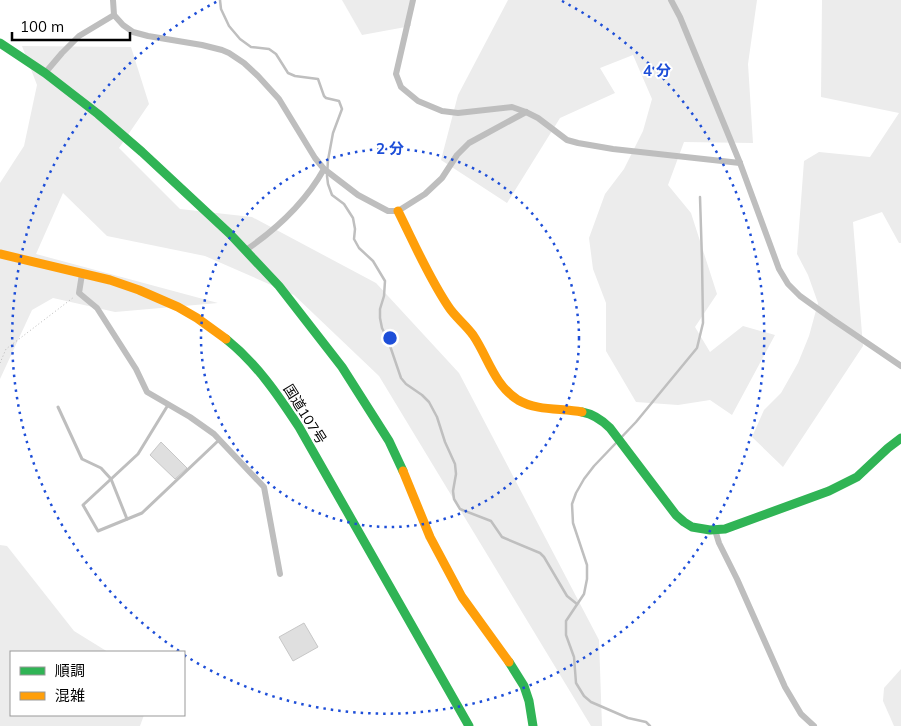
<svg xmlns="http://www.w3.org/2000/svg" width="901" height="726" viewBox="0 0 901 726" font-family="Mulish,'Noto Sans JP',sans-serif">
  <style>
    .green { fill: #ececec }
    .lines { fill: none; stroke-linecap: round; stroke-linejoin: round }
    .stream { stroke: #bfbfbf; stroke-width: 2.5 }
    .building { fill: #dfdfdf; stroke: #c7c7c7 }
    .path { stroke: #b9b9b9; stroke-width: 1; stroke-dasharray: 1 2.5; stroke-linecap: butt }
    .lane { stroke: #bebebe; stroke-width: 3 }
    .street { stroke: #bebebe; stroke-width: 6 }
    .fast { stroke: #30b455; stroke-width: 9 }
    .slow { stroke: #ff9f0a; stroke-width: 9 }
    .ring { fill: none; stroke: #1d4ed8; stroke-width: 2.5; stroke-dasharray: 2.5 5 }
    .labels { text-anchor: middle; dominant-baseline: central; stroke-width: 4; stroke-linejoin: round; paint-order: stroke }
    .street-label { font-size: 14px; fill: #000; stroke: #fff }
    .centre { fill: #1d4ed8; stroke: #fff; stroke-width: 2.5 }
    .ring-label { font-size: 15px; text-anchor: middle; font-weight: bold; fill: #1d4ed8; stroke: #fff; stroke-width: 4; stroke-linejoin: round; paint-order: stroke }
  </style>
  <rect width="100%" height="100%" fill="#fff"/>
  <g class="green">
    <path d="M342,0h68l1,26 -49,9z"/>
    <path d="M508,0h249l-9,64 5,79 -69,-1 -16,43 23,28 26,81 -22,33 15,25 33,-26 32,9 -43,80 -22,-15 -32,5 -42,-3 -30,-51v-48l-13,-34 -4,-31 16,-44 19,-25 19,-38 9,-32 -19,-44 -33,13 15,25 -55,25 -53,85 -66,-43 17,-65z"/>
    <path d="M822,0h79v243h-2l-17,-31 -29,10 10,124 -80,121 -31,-30 12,-27 17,-17 17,-30 11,-27 9,-33 -10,-28 -11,-21 7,-93 15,-9 51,5 29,-44 -78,-16z"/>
    <path d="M22,46l109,1 18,57 -30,44 61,61 72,8 124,66 83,90 140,267 3,86h-11l-212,-350 -85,-81 -89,-39 -98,-20 -44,-43 -27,61 182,49 -103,9 -62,-14 -21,12 -32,69v-196l24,-37 13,-61z"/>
    <path d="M0,545l7,1 67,85 34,21h-97v63h133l-4,11h-140z"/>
    <path d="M901,669v57h-7l-11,-25 1,-13z"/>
  </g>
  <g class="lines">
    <g class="stream">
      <path d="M220,0l1,9 8,17 11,13 11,8 18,2 7,5 12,19 7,3 23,3 6,17 2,2 13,3 3,8 -9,24 -5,27 -1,16 1,8 4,11 12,9 9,14 2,11 -1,10 5,9 14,13 12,20 -1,15 -4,13v9l2,10 6,12 13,38 5,6 16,11 7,7 8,15 8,25 10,22 1,10 -3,17 1,8 6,10 31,12 11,16 38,16 4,4 23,39 10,8"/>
      <path d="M650,726l-4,-4 -18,-4 -37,-16 -7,-6 -8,-13 -2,-26 -8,-22v-14l18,-27 3,-15v-14l-14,-42 -1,-19 4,-11 8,-14 10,-13 42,-44 61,-74 6,-25 -1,-63 -2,-63"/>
    </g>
  </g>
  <g class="building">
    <path d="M161,442l26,26 -12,11 -25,-24z"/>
    <path d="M304,623l14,24 -25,14 -14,-24z"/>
  </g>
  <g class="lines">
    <path class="path" d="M0,363l6,-14 68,-52"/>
    <g class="lane">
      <path d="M168,405l-30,49 -55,51 15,26 44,-18 77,-73"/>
      <path d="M58,407l24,52 19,9 10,11 16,40"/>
    </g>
    <g class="street">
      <path d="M113,0l1,15 9,10 10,7 15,4 54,9 20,5 7,3 15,10 14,13 21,23 36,59 9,11 34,26 30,16h10l27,-17 17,-16 15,-23 12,-12 57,-31"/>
      <path d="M413,0l-17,74 5,13 17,14 24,10 16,2 54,-6 14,5 12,6 29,22 11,3 35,6 127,14"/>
      <path d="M671,0l9,17 60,146 39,106 9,15 12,12 32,23 69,47"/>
      <path d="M45,73l17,-20 17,-17 35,-21"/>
      <path d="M246,250c32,-22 59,-47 78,-81"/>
      <path d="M82,274l-3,19 18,15 39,61 11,23 43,25 24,17 50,53 16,87"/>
      <path d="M715,530l4,13 18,36 48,108 16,27 13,12"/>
    </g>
    <g class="fast">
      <path d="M0,43l45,30 53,41 44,38 88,82 49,52 63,81 47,74 14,30"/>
      <path d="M226,339c31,25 52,56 73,88l170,299"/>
      <path d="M582,412c11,2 20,8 28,16l66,87 8,7 8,5 18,3 15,-1 104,-38 28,-14 31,-29 13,-10"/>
      <path d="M509,662l15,24 5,15 4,25"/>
    </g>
    <g class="slow">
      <path d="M398,211c16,32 30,65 50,95 7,11 17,18 25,29 15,22 21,50 45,65 19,11 43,8 64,12"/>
      <path d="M0,254l110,26 29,10 39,17 19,11 29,21"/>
      <path d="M403,471l27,66 32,60 47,65"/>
    </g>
  </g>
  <g class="ring">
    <circle cx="390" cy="338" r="189"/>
    <path d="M179 651A378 378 0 0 1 218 1M562 1A378 378 0 1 1 184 655"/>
  </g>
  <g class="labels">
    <g class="street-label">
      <text transform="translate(305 414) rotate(58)">国道107号</text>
    </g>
  </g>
  <circle cx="390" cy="338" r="8" class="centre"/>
  <g class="ring-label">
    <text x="657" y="76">4 分</text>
    <text x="390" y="154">2 分</text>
  </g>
  <rect x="10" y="651" width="175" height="65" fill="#ffffff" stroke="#999999"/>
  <rect x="20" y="667" width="25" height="8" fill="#30b455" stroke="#999999"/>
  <text x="55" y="676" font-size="15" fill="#000000">順調</text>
  <rect x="20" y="692" width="25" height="8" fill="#ff9f0a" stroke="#999999"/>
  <text x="55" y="701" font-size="15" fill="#000000">混雑</text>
  <path d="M12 32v8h118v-8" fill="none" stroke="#000000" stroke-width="2.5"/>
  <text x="20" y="32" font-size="15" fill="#000000" stroke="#ffffff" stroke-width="4" paint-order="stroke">100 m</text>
</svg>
